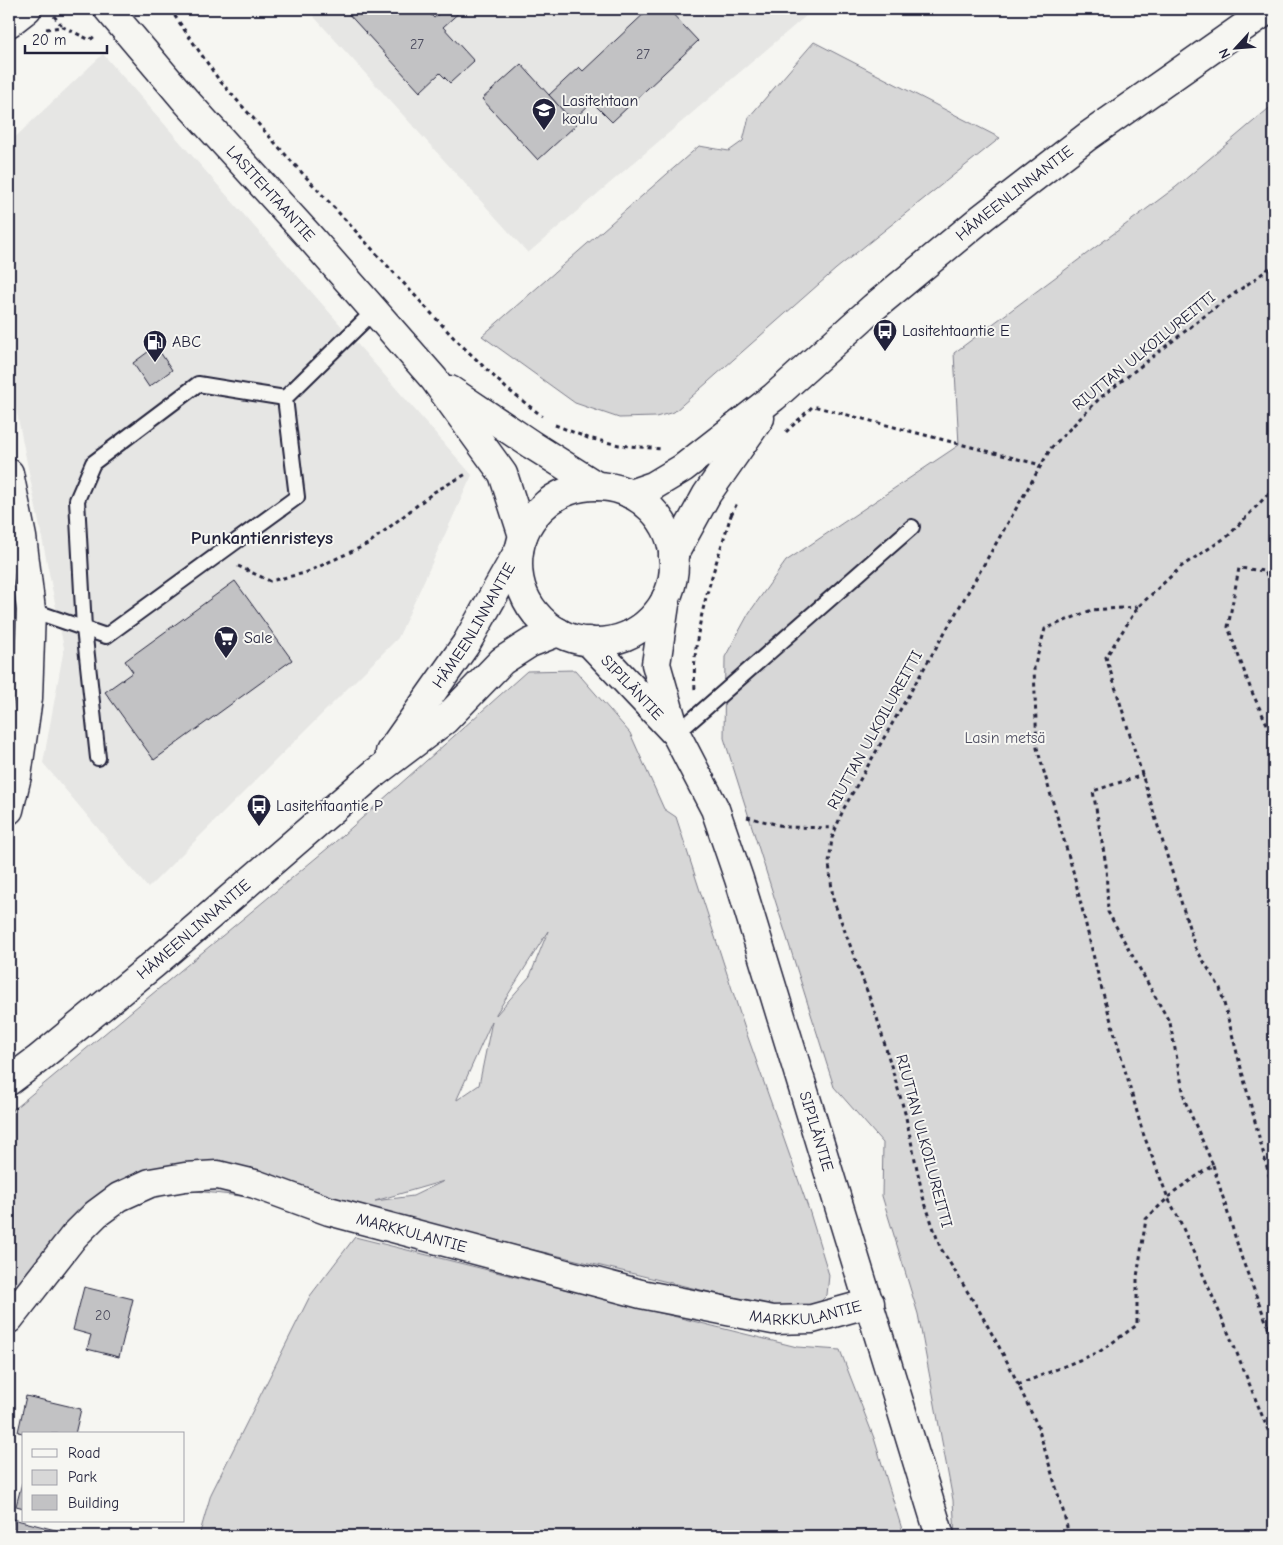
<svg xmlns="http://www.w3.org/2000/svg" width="1283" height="1545" viewBox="0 0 1283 1545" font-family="'Comic Neue',sans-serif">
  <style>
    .built { fill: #e6e6e4 }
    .green { fill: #d7d7d7; stroke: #7c7c89; fill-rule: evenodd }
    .building { fill: #c2c2c4; stroke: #22223b }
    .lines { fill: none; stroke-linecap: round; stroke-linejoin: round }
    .service-casing { stroke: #22223b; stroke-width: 18 }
    .minor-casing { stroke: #22223b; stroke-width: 31 }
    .tertiary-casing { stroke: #22223b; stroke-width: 31 }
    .secondary-casing { stroke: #22223b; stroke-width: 31 }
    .path { stroke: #22223b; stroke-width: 3; stroke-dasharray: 4 4; stroke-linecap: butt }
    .service { stroke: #f6f6f2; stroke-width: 14 }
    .minor { stroke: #f6f6f2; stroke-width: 28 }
    .tertiary { stroke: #f6f6f2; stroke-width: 28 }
    .secondary { stroke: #f6f6f2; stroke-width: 28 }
    .labels { text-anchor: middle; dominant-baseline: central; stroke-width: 4; stroke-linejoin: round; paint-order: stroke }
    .number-label { font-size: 14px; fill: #4a4a5d }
    .poi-label { font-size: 16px; fill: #22223b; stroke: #f6f6f2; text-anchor: start }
    .street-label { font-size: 16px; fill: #22223b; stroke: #f6f6f2 }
    .park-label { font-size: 16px; fill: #4f4f62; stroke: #f6f6f2 }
    .quarter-label { font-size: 19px; font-weight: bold; fill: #22223b; stroke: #f6f6f2 }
  </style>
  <rect width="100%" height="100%" fill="#f6f6f2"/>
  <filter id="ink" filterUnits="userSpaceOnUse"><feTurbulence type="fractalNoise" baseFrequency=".02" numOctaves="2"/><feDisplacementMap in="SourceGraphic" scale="10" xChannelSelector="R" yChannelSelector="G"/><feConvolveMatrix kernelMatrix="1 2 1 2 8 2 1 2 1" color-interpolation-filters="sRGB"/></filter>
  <g filter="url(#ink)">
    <g class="built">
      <path d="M307,9h507l-286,244z"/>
      <path d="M103,54l369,421 -74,163 -250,250 -105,-125 21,-115 -55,-275v-230z"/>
    </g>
    <g class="green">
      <path d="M814,42l186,96 -164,131 -162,143 -18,5 -37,1 -44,-15 -93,-67 217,-190 30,5 14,-10 6,-24z"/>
      <path d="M1274,104v1432h-319l-2,-36 -35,-186 -36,-118 1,-53 -49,-56 -110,-349 1,-81 24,-44 37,-52 173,-116 -5,-92 222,-166z"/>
      <path d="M575,670l55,63 34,76 12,8 68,209 66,187 19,62 -2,20 -10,10 -37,4 -412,-99 -246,-27 -113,136v-206l325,-270 193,-172zM548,931l-18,45 -34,39v-1zM492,1021l-13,64 -22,15v-1zM444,1181l-31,15 -38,5z"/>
      <path d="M355,1237l442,110 43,3 34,88 30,98h-705l12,-42 99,-198z"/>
    </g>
    <g class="building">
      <path d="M344,9h81l9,9 10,-9h19l-20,18 31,34 -24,22 -10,-10 -20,19z"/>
      <path d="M649,9h19l30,32 -86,81 -20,-20 -20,19 -23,-26 30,-28 4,4z"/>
      <path d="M521,64l55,61 -38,35 -56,-61z"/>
      <path d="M156,346l16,24 -23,17 -16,-24z"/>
      <path d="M235,581l57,79 -138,100 -49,-68 28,-20 -8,-11z"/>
      <path d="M84,1287l49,12 -14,58 -32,-8 4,-14 -18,-5z"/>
      <path d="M26,1396l55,13 -6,25h-48l-9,-2z"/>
      <path d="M22,1483l2,1v24l-8,-2z"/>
      <path d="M13,1519l46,12 -2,5h-48z"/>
    </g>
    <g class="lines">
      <defs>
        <g id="service">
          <path d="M31,610l75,26 191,-139 -12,-99 89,-87"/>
          <path d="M676,734l236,-207"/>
          <path d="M98,758l-14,-130 -7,-128 16,-37 105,-79 87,14"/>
        </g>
        <g id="minor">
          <path d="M9,23l18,-14"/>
          <path d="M9,473l13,64 9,73 -3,88 -11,78 -8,34"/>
          <path id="s1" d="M9,1319l65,-83 22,-22 23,-17 31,-14 35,-6 33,-2 37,9 74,27 312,83 132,26 39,-1 58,-16"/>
        </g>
        <g id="tertiary">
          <path id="s2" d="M108,9l78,92 123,135 125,143 69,95 20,62"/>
          <path d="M450,390l82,55 65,41"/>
          <path id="s3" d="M666,598l-10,66 20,70 39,75 24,70 201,657"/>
          <path id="s4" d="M588,641l85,90"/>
        </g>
        <g id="secondary">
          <circle cx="596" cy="564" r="78"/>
          <path id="s5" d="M630,494l23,-8 30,-18 91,-71 100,-90 109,-90 105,-81 181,-127"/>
          <path d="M673,556l34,-62 53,-76"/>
          <path id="s6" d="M390,752l76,-108 53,-94"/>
          <path id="s7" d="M9,1081l28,-21 117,-96 221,-191 70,-53 57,-59 28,-18 28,-11"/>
        </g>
      </defs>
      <use href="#service" class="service-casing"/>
      <use href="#minor" class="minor-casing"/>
      <use href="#tertiary" class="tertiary-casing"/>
      <use href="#secondary" class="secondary-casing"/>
      <g class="path">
        <path d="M170,9l49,71 74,83 161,175 52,50 36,28"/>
        <path d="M54,16l9,11"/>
        <path d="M46,29l17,-2 27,13 5,-4"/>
        <path d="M555,425l33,13 31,7 42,4"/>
        <path d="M786,432l27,-26 228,59"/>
        <path d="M1274,488l-46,48 -46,30 -44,41 -32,50 89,290 25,41 54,206"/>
        <path d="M731,515l6,-12"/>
        <path d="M238,566l32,15 35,-8 63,-29 66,-52 34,-19"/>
        <path d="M1274,590l-9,-19 -26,-3 -11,59 23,63 23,49"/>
        <path d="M1138,607l-46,3 -47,19 -11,39 3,80 36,123 26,108 44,154 25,65 11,21 55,127 40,99"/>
        <path d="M695,689c-5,-57 20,-120 36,-174l-3,-2"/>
        <path d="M747,817l40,10 49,1"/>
        <path d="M1213,1165l29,94 29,75 3,17"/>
        <path d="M1018,1385l81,-33 38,-27v-48l9,-58 29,-28 38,-26 -28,-64 -15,-78 -62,-111 -2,-47 -13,-74 50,-16"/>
        <path d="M1069,1536l-5,-22 -26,-87 -28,-60 -30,-55 -40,-65 -17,-50 -18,-84 -28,-95 -44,-119 -4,-36 3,-25 11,-28 19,-34 189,-328 49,-50 116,-91 58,-42"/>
      </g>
      <use href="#service" class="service"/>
      <use href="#minor" class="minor"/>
      <use href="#tertiary" class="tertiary"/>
      <use href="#secondary" class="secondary"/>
    </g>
  </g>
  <defs>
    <symbol id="school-pin" viewBox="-11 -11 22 30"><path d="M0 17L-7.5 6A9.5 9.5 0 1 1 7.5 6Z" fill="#22223b" stroke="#f6f6f2"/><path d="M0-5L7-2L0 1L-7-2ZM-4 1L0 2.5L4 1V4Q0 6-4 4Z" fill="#fff"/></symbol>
    <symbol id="bus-pin" viewBox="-11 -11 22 30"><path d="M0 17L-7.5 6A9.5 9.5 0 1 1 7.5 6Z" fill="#22223b" stroke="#f6f6f2"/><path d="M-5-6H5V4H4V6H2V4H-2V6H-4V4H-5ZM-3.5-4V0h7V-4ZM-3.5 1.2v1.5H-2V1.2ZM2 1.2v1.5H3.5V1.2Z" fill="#fff"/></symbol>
    <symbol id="fuel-pin" viewBox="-11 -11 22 30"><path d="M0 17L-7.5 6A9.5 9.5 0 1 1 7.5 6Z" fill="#22223b" stroke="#f6f6f2"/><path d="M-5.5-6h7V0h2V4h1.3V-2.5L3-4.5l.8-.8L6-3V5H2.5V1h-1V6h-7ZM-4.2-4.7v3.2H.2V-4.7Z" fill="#fff"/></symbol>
    <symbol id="supermarket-pin" viewBox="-11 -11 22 30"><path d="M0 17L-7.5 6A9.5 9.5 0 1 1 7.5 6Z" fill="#22223b" stroke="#f6f6f2"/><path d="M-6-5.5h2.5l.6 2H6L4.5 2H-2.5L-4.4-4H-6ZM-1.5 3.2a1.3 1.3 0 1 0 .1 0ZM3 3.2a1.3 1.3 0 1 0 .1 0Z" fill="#fff"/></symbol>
  </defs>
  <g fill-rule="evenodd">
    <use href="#school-pin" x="530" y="96" width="28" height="38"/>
    <use href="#bus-pin" x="871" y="317" width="28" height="38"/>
    <use href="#fuel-pin" x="141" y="328" width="28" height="38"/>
    <use href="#supermarket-pin" x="212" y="624" width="28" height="38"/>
    <use href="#bus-pin" x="245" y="792" width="28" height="38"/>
  </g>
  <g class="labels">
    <g class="number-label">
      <text x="417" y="44">27</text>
      <text x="643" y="54">27</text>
      <text x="103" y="1315">20</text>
    </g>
    <g class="poi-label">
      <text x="562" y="101">Lasitehtaan<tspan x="562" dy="18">koulu</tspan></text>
      <text x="902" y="331">Lasitehtaantie E</text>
      <text x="172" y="342">ABC</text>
      <text x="244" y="638">Sale</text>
      <text x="276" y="806">Lasitehtaantie P</text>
    </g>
    <g class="street-label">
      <text stroke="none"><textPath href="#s2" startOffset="246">LASITEHTAANTIE</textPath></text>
      <text stroke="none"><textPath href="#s5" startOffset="490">HÄMEENLINNANTIE</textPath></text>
      <text transform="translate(1144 351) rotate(-39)">RIUTTAN ULKOILUREITTI</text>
      <text stroke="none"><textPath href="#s6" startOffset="152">HÄMEENLINNANTIE</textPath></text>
      <text stroke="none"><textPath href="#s4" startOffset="64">SIPILÄNTIE</textPath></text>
      <text transform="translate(875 730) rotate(-61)">RIUTTAN ULKOILUREITTI</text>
      <text stroke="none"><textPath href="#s7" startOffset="239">HÄMEENLINNANTIE</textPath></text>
      <text stroke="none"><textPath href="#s3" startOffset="562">SIPILÄNTIE</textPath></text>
      <text transform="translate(924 1141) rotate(75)">RIUTTAN ULKOILUREITTI</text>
      <text stroke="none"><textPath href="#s1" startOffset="470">MARKKULANTIE</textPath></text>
      <text stroke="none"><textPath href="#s1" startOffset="875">MARKKULANTIE</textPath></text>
    </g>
    <g class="park-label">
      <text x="1005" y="738">Lasin metsä</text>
    </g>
    <g class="quarter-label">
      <text x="262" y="538">Punkantienristeys</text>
    </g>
  </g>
  <rect width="1283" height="1545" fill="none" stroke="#f6f6f2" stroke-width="30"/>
  <rect x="15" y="15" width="1253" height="1515" fill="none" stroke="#22223b" stroke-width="2" filter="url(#ink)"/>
  <rect x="22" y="1432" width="162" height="90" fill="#f6f6f2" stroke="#a1a1a9"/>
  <rect x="32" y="1449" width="25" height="8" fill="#f6f6f2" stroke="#a1a1a9"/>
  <text x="68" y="1458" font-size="15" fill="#22223b">Road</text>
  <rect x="32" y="1470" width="25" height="15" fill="#d7d7d7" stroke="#a1a1a9"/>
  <text x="68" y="1482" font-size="15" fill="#22223b">Park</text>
  <rect x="32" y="1495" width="25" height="15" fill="#c2c2c4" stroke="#a1a1a9"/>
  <text x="68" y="1508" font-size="15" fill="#22223b">Building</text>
  <g transform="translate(1236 48) rotate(244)" stroke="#f6f6f2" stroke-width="4" paint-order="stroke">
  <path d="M0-4L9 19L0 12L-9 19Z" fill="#22223b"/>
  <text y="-8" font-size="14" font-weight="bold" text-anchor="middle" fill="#22223b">N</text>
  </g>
  <path d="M25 45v8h82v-8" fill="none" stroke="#22223b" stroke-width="2.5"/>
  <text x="32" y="45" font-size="15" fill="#22223b" stroke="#f6f6f2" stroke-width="4" paint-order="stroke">20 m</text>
</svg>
